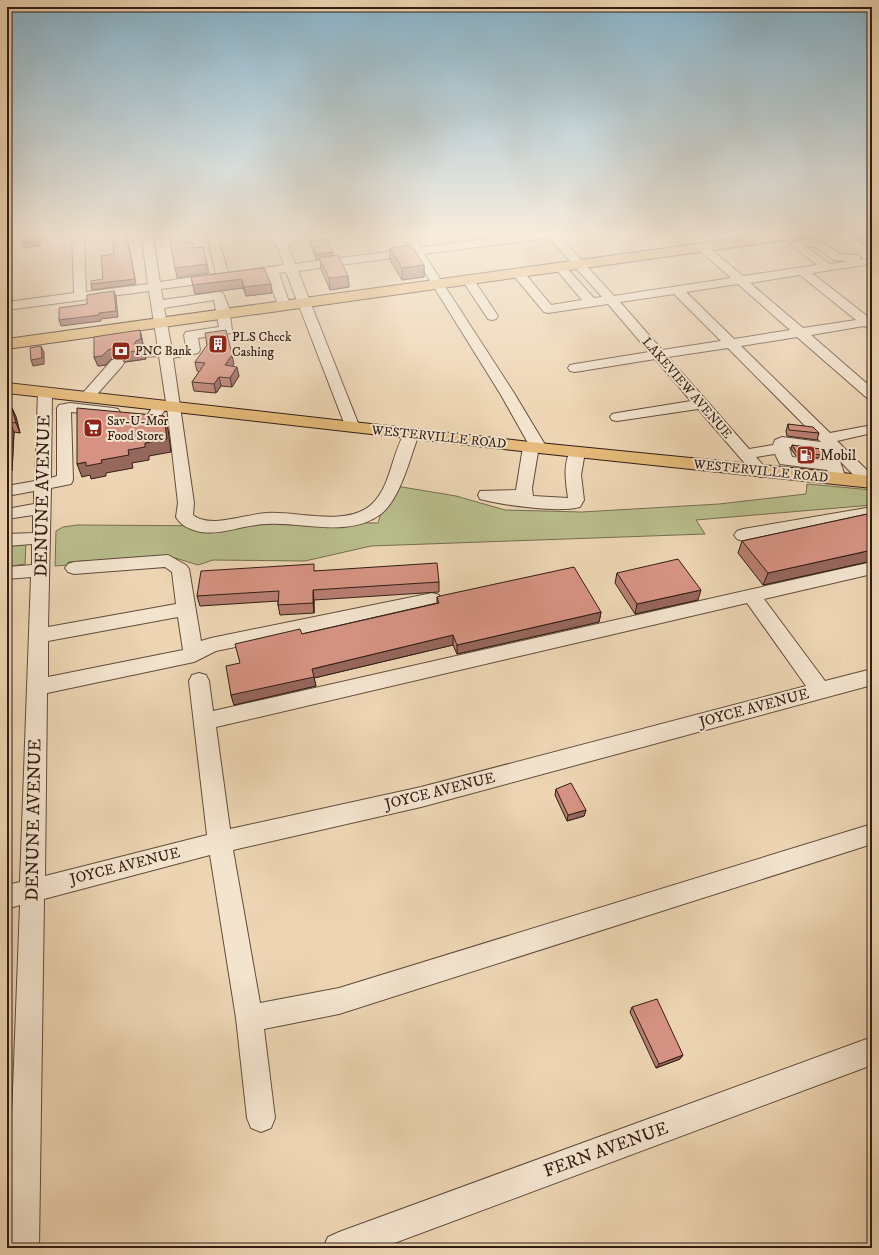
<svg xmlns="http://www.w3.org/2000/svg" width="879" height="1255" viewBox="0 0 879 1255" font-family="'IM FELL DW Pica',serif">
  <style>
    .green { fill: #b8bd8c; stroke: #756e50 }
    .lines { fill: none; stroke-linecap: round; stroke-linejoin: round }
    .minor-casing { stroke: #614c3c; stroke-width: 2 }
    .major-casing { stroke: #321e15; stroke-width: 2 }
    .minor { fill: #f3e4ce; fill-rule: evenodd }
    .major { fill: #e6ba7a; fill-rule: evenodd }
    .wall { fill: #b87e71; stroke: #321e15 }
    .shaded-wall { fill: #96675c; stroke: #321e15 }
    .building { fill: #d69383; stroke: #321e15 }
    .labels { text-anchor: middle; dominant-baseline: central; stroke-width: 4; stroke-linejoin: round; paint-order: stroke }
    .far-poi-label { font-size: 13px; fill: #321e15; stroke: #f3e4ce; text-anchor: start }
    .far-street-label { font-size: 13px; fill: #321e15; stroke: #f3e4ce }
    .poi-label { font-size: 15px; fill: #321e15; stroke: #f3e4ce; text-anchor: start }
    .street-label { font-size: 15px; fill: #321e15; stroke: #f3e4ce }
    .near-street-label { font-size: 18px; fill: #321e15; stroke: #f3e4ce }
  </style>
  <rect width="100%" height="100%" fill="#edd5b3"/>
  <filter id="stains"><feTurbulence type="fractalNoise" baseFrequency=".005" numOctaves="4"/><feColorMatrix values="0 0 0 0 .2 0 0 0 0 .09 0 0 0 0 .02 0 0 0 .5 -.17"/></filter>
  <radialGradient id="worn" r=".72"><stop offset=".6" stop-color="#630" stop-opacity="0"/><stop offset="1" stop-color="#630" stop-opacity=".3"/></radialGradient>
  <g class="green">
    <path d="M807,484l65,6v15l-176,15 9,14 -334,12 -66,15 -92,-1 -15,5 -29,-9 -101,6v3l-13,1 1,-35 7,-4 14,-2 153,1 68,-4 80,1 12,-38 66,11 49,14 77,2 137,-8 87,-10z"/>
    <path d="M26,542l-1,22 -18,3v-24z"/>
  </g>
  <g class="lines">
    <defs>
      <g id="minor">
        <path d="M72,233h12l2,59 62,-8 -7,-51h11l8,49 56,-8 -10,-41h11l11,40 56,-8 -7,-20 -10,-12h11l5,6 12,-6h18l-25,12 7,19 115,-15 -7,-16h11l7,14 112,-14h38l-1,2 -10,2 54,59 117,-18 -32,-28 -2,-2 2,-2h8l36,30 74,-11 -26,-20 3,-4 21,-1 12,5 13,9 19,1 2,2 -2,2 9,1 2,2 -6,3 -52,8 60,47v10l-8,-4 -53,9 61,53v11l-5,-1 -70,-61 -56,9 89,87 42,-8v8l-35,8 35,34v12l-8,-1 -24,-25 6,18 -2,4 -6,1 -6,-1 -5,-13 -47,-6 -5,-10 -19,3 13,15 -2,3 -6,2 -6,-2 -57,-66 -81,12 -5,-1 -2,-3 2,-3 5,-1 74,-12 -36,-42 -80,13 -5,-1 -2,-3 2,-3 5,-1 74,-12 -41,-48 -60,9 -4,-1 -30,-36 -2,-3 2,-3h8l29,35 31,-5 -28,-33 6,-4 4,2 30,33 8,-1 -53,-59 -125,16 90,139 33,55 -3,3 -6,1 -6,36 1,8 35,2c-2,-15 -6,-36 4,-49h10l3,3 -4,23 3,25 -4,7c-22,6 -77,-2 -100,-8l-2,-4 2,-4 36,-1 7,-43 5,-4 -27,-48 -87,-140 -116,16 62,157 -2,3h-10l-2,-3 -60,-156 -7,1 11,32 -6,4 -6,-4 -11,-30 -106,14 2,11 56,-8 4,1 6,15 3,22 -1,3 -33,5 2,12 -2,3 -25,5 21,145 -1,12c17,14 53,-1 74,-2 31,-2 78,14 104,-8 21,-19 20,-52 35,-74h10l3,3c-9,23 -18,64 -38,80 -32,24 -77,8 -113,10 -23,0 -44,11 -67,8 -10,-2 -20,-6 -25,-15l2,-14 -11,-96 -9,13h-10l-2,-3 10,-15h10l-7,-46 -19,1 -2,-3 2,-3 18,-3 -9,-57 -142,19v-8l67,-9zM805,246l10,1 18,13 15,1 -18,3zM800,275l56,45 -53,8 -53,-45zM738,284l52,46 -56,9 -48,-47zM674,294l47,47 -59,9 -42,-48zM214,300l5,27 -33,5 -2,3 2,12 -14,3 -8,-42zM728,348l93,94 -39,-5 -7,3 -2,5 -24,4 -81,-92zM789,447l32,4 3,9 -32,-3z"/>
        <path d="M735,233h12l9,8 -2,2h-8z"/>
        <path d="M468,276l4,1 26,39 -2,3 -4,1 -4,-1 -26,-39z"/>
        <path d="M117,359l5,1 2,3 -2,3 -30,34h-10l-2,-3 2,-3 30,-34z"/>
        <path d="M45,388l5,1 2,3 -1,86 6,-2v-68l2,-3 11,-2 43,5 5,1 2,3 -2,3 -5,1 -42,-4 2,68 -2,4 -20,4 -3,139 128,-23 -4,-32 -7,-5 -91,7 -6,-2 -3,-4 3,-4 6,-2 94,-7 18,10 3,4 12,72 10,-3 221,-45 7,2 2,5 -2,5 -7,2 -216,44 -22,11 -147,31 -2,183 162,-41 -18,-154 3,-6 7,-2 7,2 3,6 4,30 659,-149v12l-108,25 61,82 47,-12v16l-451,122 -188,43 27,153 79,-15 533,-164v20l-533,170 -75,15 11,89 -4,10 -10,4 -10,-4 -4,-10 -11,-100 -26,-163 -166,44 -5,349h-32l13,-343 -13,4v-24l13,-3 11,-305 -24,2v-12l25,-2v-21l-25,2v-12l26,-1v-18l-26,4v-10l27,-5v-13l-27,5v-10l28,-5 3,-89 2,-3zM747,603l59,83 -385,101 -191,42 -14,-102zM178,617l5,33 -135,27v-36z"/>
        <path d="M872,507v10l-129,24 -6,-2 -3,-4 3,-4 6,-2z"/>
        <path d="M872,1037v28l-491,183h-58l5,-11 11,-5z"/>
      </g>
      <g id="major">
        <path d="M775,233h37l-6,4 -799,112v-10z"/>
        <path d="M7,383l532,60 333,33v12l-333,-35 -532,-60z"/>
      </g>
    </defs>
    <use href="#minor" class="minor-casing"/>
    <use href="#major" class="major-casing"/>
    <use href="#minor" class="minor"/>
    <use href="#major" class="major"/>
  </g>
  <g class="wall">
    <path d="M857,233h15v19l-17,-13z"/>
    <path d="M310,241l23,11 1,4 14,20 1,11 -19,3 -9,-21 -1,-10 -4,1 -5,-13z"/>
    <path d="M390,248l34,17v12l-22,3 -12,-20z"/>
    <path d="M264,268l8,25 -26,3 -3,-8 -48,6 -4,-17z"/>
    <path d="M140,330l4,19 -3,1 5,9 -21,3 -3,-3 -5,-1 -6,1 -5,6 -8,1 -4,-9z"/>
    <path d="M195,362l39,2 -2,2 7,10 -7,11 -11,-1 -5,7 -22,-2 -2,-9 7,-10 -2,-1z"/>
    <path d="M7,403l5,5 4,9 4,16 -6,-1 -2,39 -5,1z"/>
    <path d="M788,424l31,9 -2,7 -30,-4 -1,-5z"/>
    <path d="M792,445l30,10 -1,3 -25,-2 -5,-7z"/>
    <path d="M872,513v48l-109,24 -25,-32 4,-12z"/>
    <path d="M315,571l124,11v10l-125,8v13l-34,2 -2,-10v-4l-78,5 -3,-10z"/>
    <path d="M617,573l81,27 -63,14 -20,-31z"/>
    <path d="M437,597l164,15 -2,10 -142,32 -4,-9 -139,33 2,8 -82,19 -3,-10 9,-32 62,-29 135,-31z"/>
    <path d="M556,789l30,21 -2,6 -17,5 -12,-26z"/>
    <path d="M632,1007l51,48 -3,4 -24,9 -26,-56z"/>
  </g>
  <g class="shaded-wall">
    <path d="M19,233h4l1,4 -3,1z"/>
    <path d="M39,233h2l-1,13 -16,2 -2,-6z"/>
    <path d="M126,233l10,51 -44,6 -1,-6 44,-5z"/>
    <path d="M500,233h17l-17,3z"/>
    <path d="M333,252l1,5 -15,1 1,1 -4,1v-6z"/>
    <path d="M207,264l2,9 -32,5 -2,-10z"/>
    <path d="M424,265v12l-22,3v-12z"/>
    <path d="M348,276l1,11 -19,3 -1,-12z"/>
    <path d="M242,279l1,9 -48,6 -2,-9z"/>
    <path d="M271,284l1,9 -26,3 -2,-9z"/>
    <path d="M114,291l2,6 2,20 -17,2v2l-40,5 -2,-6 40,-7z"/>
    <path d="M140,330l4,19 -5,1h4l3,9 -21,3 -3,-9 12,-8z"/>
    <path d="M41,346l3,6v12l-11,2 -2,-6z"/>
    <path d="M114,348l3,10 -6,1 -5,6 -8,1 -4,-9 14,-7z"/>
    <path d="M232,355l2,9 -7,10 -2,-9z"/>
    <path d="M237,367l2,9 -7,11 -2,-9z"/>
    <path d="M219,377l2,9 -5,7 -2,-9z"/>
    <path d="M12,408l4,9 4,16 -4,-10z"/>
    <path d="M164,416l4,13 3,23 -22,4v4l-17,3 1,5 -27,5v3l-15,3 -1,-4 -8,2 -5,-13 9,-2 15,-2 44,-17z"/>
    <path d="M10,422l4,10 -2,39 -5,1v-11z"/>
    <path d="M872,550v11l-109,24 5,-12z"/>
    <path d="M313,590l1,10v13l-1,-10z"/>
    <path d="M701,590l-3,10 -63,14 2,-10z"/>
    <path d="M601,612l-2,10 -142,32v-9z"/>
    <path d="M453,635v10l-139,33 2,8 -82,19 -3,-10 81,-26z"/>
    <path d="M586,810l-2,6 -17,5 1,-6z"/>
    <path d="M683,1055l-3,4 -24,9 3,-4z"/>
  </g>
  <g class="building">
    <path d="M22,233h17l-1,8 -16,1z"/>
    <path d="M112,233h14l9,46 -44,5v-3l12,-2 -2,-23 13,-2z"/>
    <path d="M168,233h17l2,10h6l1,5 9,-1 4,17 -32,4z"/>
    <path d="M867,233h5v4z"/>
    <path d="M327,239l6,13 -17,2 -6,-13z"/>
    <path d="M411,245l13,20 -22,3 -12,-20z"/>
    <path d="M338,255l10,21 -19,2 -10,-20z"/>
    <path d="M264,268l7,16 -27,3 -2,-8 -49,6 -2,-8z"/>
    <path d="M114,291l2,20 -17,2v2l-40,5v-12l28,-4v-9z"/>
    <path d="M140,330l1,9 -5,2 -2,4 3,4 6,1 -21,3 -3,-4 -5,-1 -6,2 -6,6 -8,1v-20z"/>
    <path d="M226,330l6,25 -7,10 12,2 -7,11 -11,-1 -5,7 -22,-2 13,-19 -10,-1 12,-17 -2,-12z"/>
    <path d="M41,346l1,12 -11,2 -1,-12z"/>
    <path d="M7,403l5,5 4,15 -6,-1 -2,39h-1v-39h2h-2z"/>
    <path d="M77,408l87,8 3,23 -22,4v4l-17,3 1,5 -28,5 1,3 -16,3v-4l-9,2z"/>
    <path d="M788,424l25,3 6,6 -30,-3z"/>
    <path d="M792,445l29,4 1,6 -25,-2z"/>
    <path d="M872,513v37l-104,23 -26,-32z"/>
    <path d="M678,559l23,31 -64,14 -20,-31z"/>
    <path d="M437,563l2,19 -126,8v13l-35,2 1,-14 -82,5 4,-25 113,-7v7z"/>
    <path d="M574,567l27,45 -144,33 -4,-10 -141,34 2,8 -83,18 -5,-29 14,-3 -5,-19 65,-15 2,5 137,-31 -2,-6 3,-1z"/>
    <path d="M571,783l15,27 -18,5 -12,-26z"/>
    <path d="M657,999l26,56 -24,9 -27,-57z"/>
  </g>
  <linearGradient id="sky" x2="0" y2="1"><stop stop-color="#88b6cf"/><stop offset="0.57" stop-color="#f7ecdd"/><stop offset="1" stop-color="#f7ecdd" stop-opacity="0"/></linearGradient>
  <rect width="879" height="409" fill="url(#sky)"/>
  <defs>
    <symbol id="building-square" viewBox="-11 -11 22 22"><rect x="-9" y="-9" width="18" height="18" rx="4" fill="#8f2418" stroke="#f3e4ce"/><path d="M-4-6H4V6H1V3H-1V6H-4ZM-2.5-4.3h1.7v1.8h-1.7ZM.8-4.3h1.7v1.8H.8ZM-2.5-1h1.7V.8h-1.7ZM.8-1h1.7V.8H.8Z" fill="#fff"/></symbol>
    <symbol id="bank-square" viewBox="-11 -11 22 22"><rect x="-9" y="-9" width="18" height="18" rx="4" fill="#8f2418" stroke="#f3e4ce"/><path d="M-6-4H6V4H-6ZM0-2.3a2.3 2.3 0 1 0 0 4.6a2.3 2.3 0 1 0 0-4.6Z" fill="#fff"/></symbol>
    <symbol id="supermarket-square" viewBox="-11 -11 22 22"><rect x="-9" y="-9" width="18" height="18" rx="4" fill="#8f2418" stroke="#f3e4ce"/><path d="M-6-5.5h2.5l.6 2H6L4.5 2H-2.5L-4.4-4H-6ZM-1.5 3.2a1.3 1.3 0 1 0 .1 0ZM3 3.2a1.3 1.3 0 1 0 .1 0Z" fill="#fff"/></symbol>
    <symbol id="fuel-square" viewBox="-11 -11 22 22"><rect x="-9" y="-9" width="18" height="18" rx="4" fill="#8f2418" stroke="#f3e4ce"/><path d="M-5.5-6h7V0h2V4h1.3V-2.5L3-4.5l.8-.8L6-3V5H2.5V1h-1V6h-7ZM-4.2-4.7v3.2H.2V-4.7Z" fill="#fff"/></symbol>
  </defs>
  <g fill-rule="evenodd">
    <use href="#building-square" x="207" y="333" width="22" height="22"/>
    <use href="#bank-square" x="110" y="340" width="22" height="22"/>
    <use href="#supermarket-square" x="82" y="417" width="22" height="22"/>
    <use href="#fuel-square" x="795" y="444" width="22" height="22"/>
  </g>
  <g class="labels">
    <g class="far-poi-label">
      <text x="232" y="337">PLS Check<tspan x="232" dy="15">Cashing</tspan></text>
      <text x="135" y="351">PNC Bank</text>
      <text x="107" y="421">Sav-U-Mor<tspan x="107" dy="15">Food Store</tspan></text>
    </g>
    <g class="far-street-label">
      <text transform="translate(687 388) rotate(49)">LAKEVIEW AVENUE</text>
      <text transform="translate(439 437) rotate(6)">WESTERVILLE ROAD</text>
      <text transform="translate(761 471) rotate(6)">WESTERVILLE ROAD</text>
    </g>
    <g class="poi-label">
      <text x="820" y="455">Mobil</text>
    </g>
    <g class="street-label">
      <text transform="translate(754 708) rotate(-15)">JOYCE AVENUE</text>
      <text transform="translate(440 791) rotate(-14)">JOYCE AVENUE</text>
      <text transform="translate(125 866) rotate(-14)">JOYCE AVENUE</text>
    </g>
    <g class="near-street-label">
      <text transform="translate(43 496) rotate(-89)">DENUNE AVENUE</text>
      <text transform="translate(34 820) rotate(-89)">DENUNE AVENUE</text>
      <text transform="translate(606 1150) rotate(-20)">FERN AVENUE</text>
    </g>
  </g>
  <rect width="879" height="1255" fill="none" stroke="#edd5b3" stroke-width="24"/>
  <rect x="8" y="8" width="863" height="1239" fill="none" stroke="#321e15" stroke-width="2"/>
  <rect x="12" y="12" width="855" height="1231" fill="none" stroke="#321e15"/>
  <rect width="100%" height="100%" filter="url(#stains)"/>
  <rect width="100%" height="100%" fill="url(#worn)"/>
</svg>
